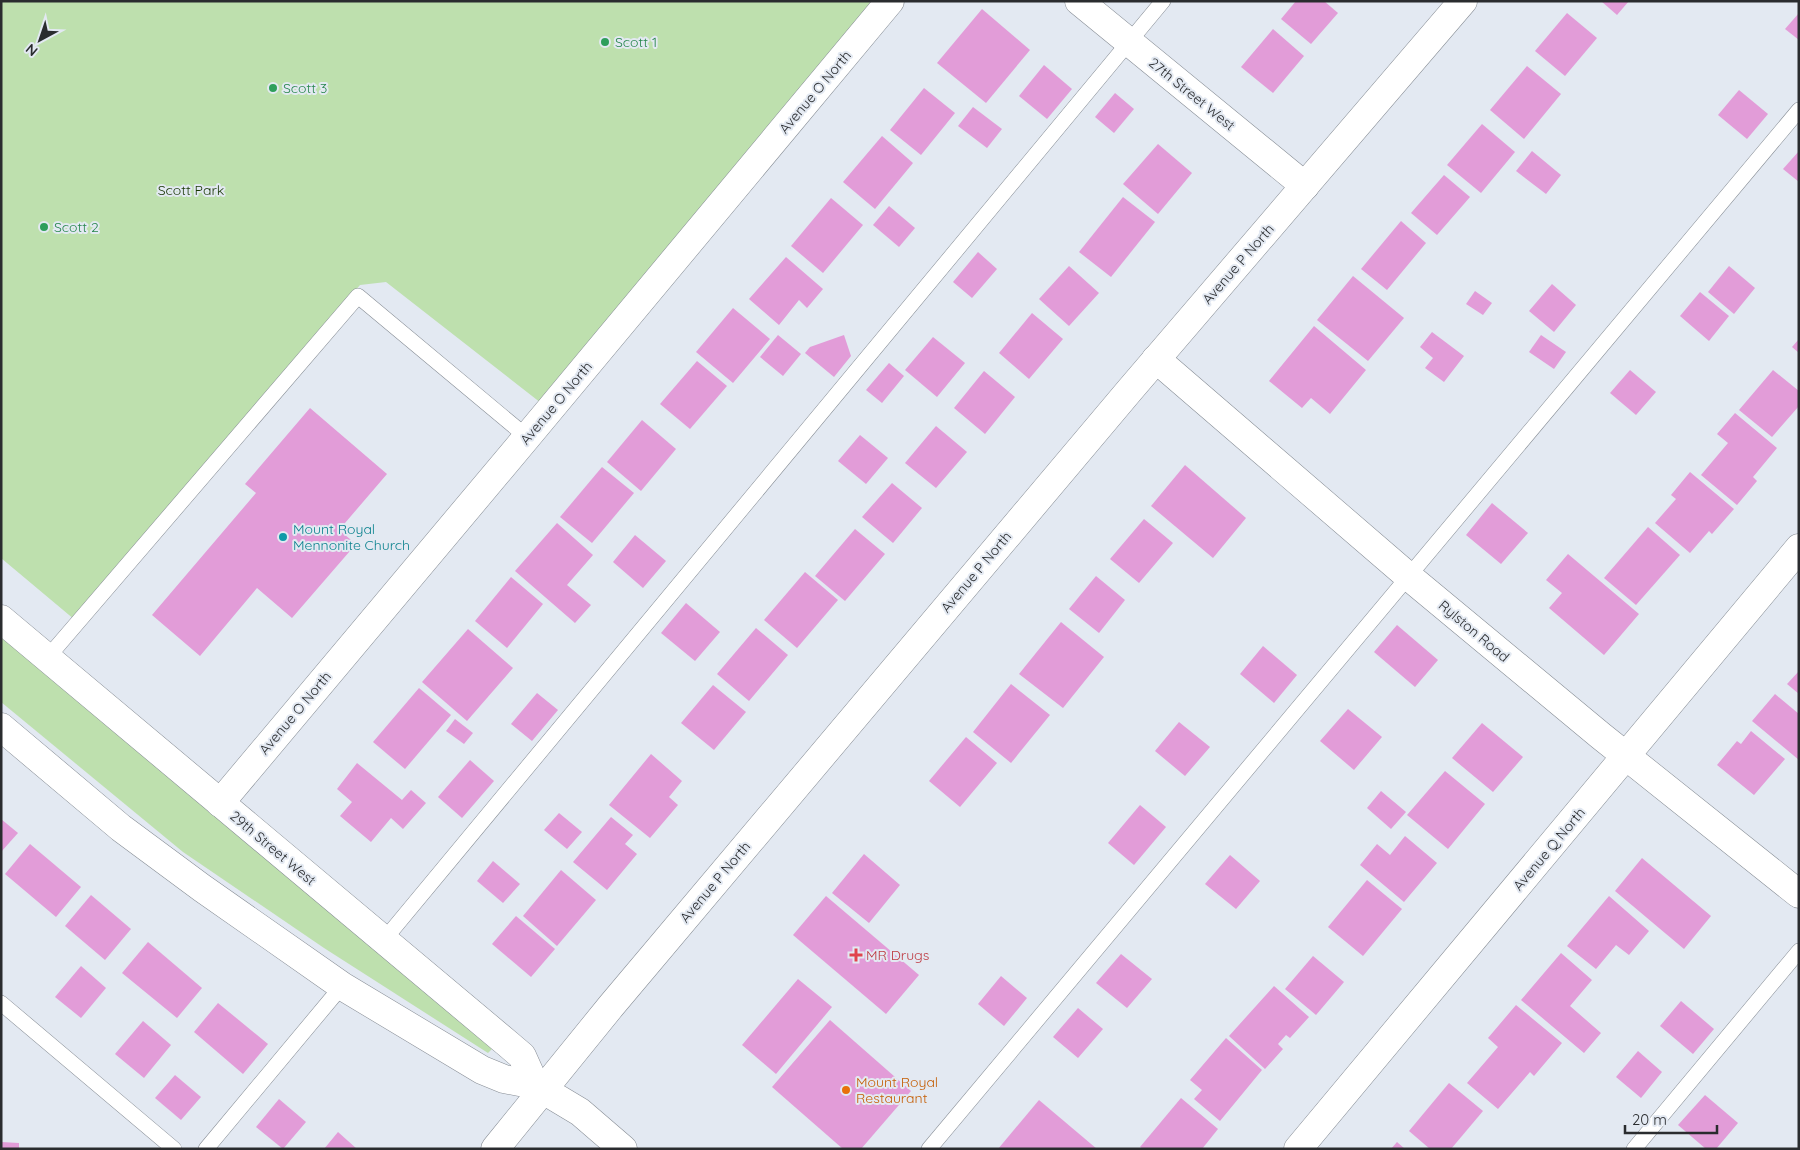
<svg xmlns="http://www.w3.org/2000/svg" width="1800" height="1150" viewBox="0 0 1800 1150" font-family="Quicksand,sans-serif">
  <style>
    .green { fill: #bee0ae }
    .building { fill: #e29cd8 }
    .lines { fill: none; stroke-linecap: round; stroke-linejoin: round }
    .lane-casing { stroke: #878d95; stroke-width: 16 }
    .street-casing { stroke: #878d95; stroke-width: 29 }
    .secondary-casing { stroke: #878d95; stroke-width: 29 }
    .lane { stroke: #fff; stroke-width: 15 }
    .street { stroke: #fff; stroke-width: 28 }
    .secondary { stroke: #fff; stroke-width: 28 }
    .leisure-dot { fill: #2e9e5b; stroke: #e3e9f2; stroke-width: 2 }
    .culture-dot { fill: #0f9aa8; stroke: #e3e9f2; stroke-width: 2 }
    .health-dot { fill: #e0444e; stroke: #e3e9f2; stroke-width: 2 }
    .food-dot { fill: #e8710a; stroke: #e3e9f2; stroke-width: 2 }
    .labels { text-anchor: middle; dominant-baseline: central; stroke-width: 4; stroke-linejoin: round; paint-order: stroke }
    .leisure-label { font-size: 14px; fill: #27864d; stroke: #e3e9f2; text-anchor: start }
    .street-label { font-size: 14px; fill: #2a2c2f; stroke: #e3e9f2 }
    .park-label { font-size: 14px; fill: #163500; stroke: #e3e9f2 }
    .culture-label { font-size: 14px; fill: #0d838f; stroke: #e3e9f2; text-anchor: start }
    .health-label { font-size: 14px; fill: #be3a42; stroke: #e3e9f2; text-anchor: start }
    .food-label { font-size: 14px; fill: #c56008; stroke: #e3e9f2; text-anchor: start }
  </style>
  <rect width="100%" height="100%" fill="#e3e9f2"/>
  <g class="green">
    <path d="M1,1h873l-333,402 -155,-121 -26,3 -285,335 -74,-62z"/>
    <path d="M1,636l492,412 -5,5 -164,-105 -141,-96 -182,-150z"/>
  </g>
  <g class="building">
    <path d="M1296,1h28l14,12 -27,31 -30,-25z"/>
    <path d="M1601,1h28l-12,14z"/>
    <path d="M982,9l48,41 -44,53 -49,-40z"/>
    <path d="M1567,13l30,25 -32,38 -30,-25z"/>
    <path d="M1799,13v27l-14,-11z"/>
    <path d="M1273,29l31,27 -31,37 -32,-26z"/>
    <path d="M1044,65l28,24 -25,30 -28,-23z"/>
    <path d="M1527,66l34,28 -37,45 -34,-29z"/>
    <path d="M924,88l31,25 -34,42 -31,-25z"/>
    <path d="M1739,90l29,24 -21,25 -29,-24z"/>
    <path d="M1115,93l19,16 -20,24 -19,-16z"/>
    <path d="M973,107l29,22 -15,19 -29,-22z"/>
    <path d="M1482,124l33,28 -34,41 -34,-28z"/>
    <path d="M882,136l31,27 -38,46 -32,-27z"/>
    <path d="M1158,144l34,29 -34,41 -35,-30z"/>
    <path d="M1532,151l29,24 -15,19 -30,-23z"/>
    <path d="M1799,151v31l-16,-13z"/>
    <path d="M1444,175l26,22 -33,38 -26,-22z"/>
    <path d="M1123,197l32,25 -44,55 -32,-25z"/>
    <path d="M831,198l32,27 -40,48 -32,-27z"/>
    <path d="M889,206l26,22 -16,19 -26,-22z"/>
    <path d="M1401,221l25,22 -39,47 -26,-21z"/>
    <path d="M978,252l19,17 -25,29 -19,-16z"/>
    <path d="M786,257l37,32 -16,19 -8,-8 -20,25 -30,-26z"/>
    <path d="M1069,266l30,27 -30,33 -30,-27z"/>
    <path d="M1729,266l26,22 -21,26 -26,-22z"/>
    <path d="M1353,276l51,42 -36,43 -51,-41z"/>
    <path d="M1552,284l24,21 -22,27 -25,-21z"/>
    <path d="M1475,291l17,12 -9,12 -17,-11z"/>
    <path d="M1700,292l29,24 -20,25 -29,-25z"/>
    <path d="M733,308l37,31 -37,44 -37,-31z"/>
    <path d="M1032,313l31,26 -34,40 -30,-26z"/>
    <path d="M1314,326l52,44 -36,44 -19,-16 -9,10 -33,-27z"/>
    <path d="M1432,332l32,24 -20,26 -19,-14 8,-10 -13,-11z"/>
    <path d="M778,335l23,19 -18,22 -23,-19z"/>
    <path d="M844,335l7,21 -17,21 -29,-24 5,-6z"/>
    <path d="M1541,335l25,17 -12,17 -25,-17z"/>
    <path d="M933,337l32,26 -28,34 -32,-27z"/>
    <path d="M1799,339v14l-7,-6z"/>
    <path d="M697,361l30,25 -37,43 -30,-25z"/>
    <path d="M889,363l15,13 -22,27 -16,-13z"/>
    <path d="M1630,370l26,22 -20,23 -26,-22z"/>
    <path d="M1773,370l26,21v15l-27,31 -33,-27z"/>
    <path d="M984,371l31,26 -30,37 -31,-26z"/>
    <path d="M310,408l77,66 -48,56 17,14 -64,74 -35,-30 -57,68 -48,-41 104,-122 -11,-9z"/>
    <path d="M1735,413l42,35 -24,29 4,4 -20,24 -36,-30 27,-32 -11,-9z"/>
    <path d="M642,420l34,29 -35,42 -34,-29z"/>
    <path d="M936,426l31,26 -31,36 -31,-25z"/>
    <path d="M860,435l28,23 -22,26 -28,-23z"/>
    <path d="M1185,465l61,53 -33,40 -62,-52z"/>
    <path d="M602,467l32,26 -42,50 -32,-26z"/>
    <path d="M1690,472l44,37 -22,25 -3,-3 -19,22 -35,-30 21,-24 -5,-4z"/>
    <path d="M892,483l30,25 -29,35 -31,-26z"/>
    <path d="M1492,503l36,30 -27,31 -35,-29z"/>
    <path d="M1144,519l29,24 -34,40 -29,-24z"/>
    <path d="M557,523l36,32 -26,30 24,20 -16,18 -60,-52z"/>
    <path d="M1648,527l32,28 -44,50 -32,-27z"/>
    <path d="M855,529l30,25 -40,47 -30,-25z"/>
    <path d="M635,535l31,26 -23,27 -30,-26z"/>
    <path d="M1568,554l71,60 -35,41 -55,-47 13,-15 -16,-13z"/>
    <path d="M805,572l33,28 -41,48 -33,-28z"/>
    <path d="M1096,576l29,24 -26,33 -30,-24z"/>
    <path d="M511,577l32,27 -36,44 -32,-27z"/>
    <path d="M686,603l34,29 -25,29 -34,-28z"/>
    <path d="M1061,622l43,35 -41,51 -44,-34z"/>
    <path d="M1397,625l41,35 -23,27 -41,-35z"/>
    <path d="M756,628l32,27 -39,46 -32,-27z"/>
    <path d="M468,629l45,39 -46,53 -45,-39z"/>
    <path d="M1263,646l34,29 -23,28 -34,-29z"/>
    <path d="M1799,671v23l-12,-10z"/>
    <path d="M1011,684l39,31 -39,48 -38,-31z"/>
    <path d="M713,685l33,27 -32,38 -33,-27z"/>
    <path d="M419,688l32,27 -46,54 -32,-27z"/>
    <path d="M537,693l21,17 -26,31 -21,-17z"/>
    <path d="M1775,694l24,20v46l-47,-39z"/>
    <path d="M1348,709l34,28 -28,33 -34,-29z"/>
    <path d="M455,719l18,14 -9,11 -18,-13z"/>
    <path d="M1179,722l31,25 -25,29 -30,-25z"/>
    <path d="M1482,723l41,34 -30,35 -41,-34z"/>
    <path d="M1751,731l34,28 -31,36 -37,-30 20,-24 4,3z"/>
    <path d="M966,737l31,26 -37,44 -31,-26z"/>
    <path d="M651,754l31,27 -13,16 9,8 -28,33 -41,-33z"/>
    <path d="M470,760l24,21 -32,37 -24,-21z"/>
    <path d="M357,763l45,37 9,-10 15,13 -23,26 -12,-11 -20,24 -31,-26 12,-14 -15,-13z"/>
    <path d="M1445,771l40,33 -37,45 -41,-34z"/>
    <path d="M1381,791l25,21 -15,17 -24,-21z"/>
    <path d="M1140,805l26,22 -32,38 -26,-22z"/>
    <path d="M559,813l23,19 -15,17 -23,-19z"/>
    <path d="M611,817l22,18 -8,9 12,10 -30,36 -34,-28z"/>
    <path d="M1,819l17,14 -17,19z"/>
    <path d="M1405,836l32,27 -33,39 -44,-37 17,-21 13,11z"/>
    <path d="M30,844l51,43 -25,30 -51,-43z"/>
    <path d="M864,854l36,31 -31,38 -37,-30z"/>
    <path d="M1230,855l30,26 -24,28 -31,-25z"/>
    <path d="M1642,858l69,58 -27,33 -69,-58z"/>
    <path d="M493,861l27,23 -17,19 -26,-22z"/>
    <path d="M561,870l35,30 -39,46 -34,-30z"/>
    <path d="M1367,880l35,29 -39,47 -35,-29z"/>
    <path d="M91,895l40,34 -26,31 -40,-34z"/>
    <path d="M826,896l93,79 -33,39 -93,-79z"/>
    <path d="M1609,896l40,35 -20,24 -13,-10 -20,24 -29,-23z"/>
    <path d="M516,916l39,33 -24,28 -39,-33z"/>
    <path d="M148,942l54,46 -25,30 -55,-45z"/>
    <path d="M1561,953l31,27 -22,26 31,27 -17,20 -63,-53z"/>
    <path d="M1121,954l31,25 -25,29 -31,-25z"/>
    <path d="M1313,956l31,26 -28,33 -31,-26z"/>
    <path d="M81,966l25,22 -25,30 -26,-21z"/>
    <path d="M1001,976l26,22 -23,28 -26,-22z"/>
    <path d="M798,979l34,28 -56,67 -34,-29z"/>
    <path d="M1274,986l35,31 -19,21 -4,-3 -8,9 5,5 -18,20 -36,-33z"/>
    <path d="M1681,1001l33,28 -21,25 -33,-28z"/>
    <path d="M218,1003l50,41 -25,30 -49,-42z"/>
    <path d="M1516,1005l46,38 -28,33 -4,-4 -32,37 -31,-26 31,-36 -10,-9z"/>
    <path d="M1078,1008l25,21 -25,29 -25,-21z"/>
    <path d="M830,1020l81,71 -50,58h-18l-71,-62z"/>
    <path d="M143,1021l28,24 -27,33 -29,-24z"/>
    <path d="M1226,1038l36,32 -42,51 -26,-22 8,-9 -12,-10z"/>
    <path d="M1638,1051l24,21 -21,26 -25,-21z"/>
    <path d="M175,1075l26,22 -20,23 -26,-22z"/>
    <path d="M1449,1083l34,28 -32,38h-21l-21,-18z"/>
    <path d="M1705,1095l33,28 -22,26h-10l-28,-24z"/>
    <path d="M1181,1098l37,31 -16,20h-59l-3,-2z"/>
    <path d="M279,1099l27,23 -23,27 -27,-22z"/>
    <path d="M1039,1100l58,49h-99z"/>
    <path d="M338,1132l19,17h-33z"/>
    <path d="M1,1142l18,1v6h-18z"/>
    <path d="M1397,1142l8,7h-14z"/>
  </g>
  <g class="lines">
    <defs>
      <g id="lane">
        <path d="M48,657l310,-361 169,141"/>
        <path d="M384,940l779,-939"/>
        <path d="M1,1003l173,146"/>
        <path d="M206,1149l136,-163"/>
        <path d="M929,1149l870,-1039"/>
        <path d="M1634,1149l165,-198"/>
      </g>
      <g id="street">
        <path d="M1079,1l226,185"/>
        <path d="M1156,359l252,217 193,160 198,158"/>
        <path d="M220,803l307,-366 363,-436"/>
        <path d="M535,1085l45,27 43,37"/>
        <path d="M1298,1149l501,-601"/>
      </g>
      <g id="secondary">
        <path d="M1,619l507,425 14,12 13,29"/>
        <path d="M1,727l120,101 81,60 140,98 140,84 22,9 31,6"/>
        <path d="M495,1149l116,-143 518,-615 334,-390"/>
      </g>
    </defs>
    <use href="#lane" class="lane-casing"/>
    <use href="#street" class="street-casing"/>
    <use href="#secondary" class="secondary-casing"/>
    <use href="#lane" class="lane"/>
    <use href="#street" class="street"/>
    <use href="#secondary" class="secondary"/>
  </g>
  <g class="leisure-dot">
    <circle cx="605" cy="42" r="5"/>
    <circle cx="273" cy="88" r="5"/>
    <circle cx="44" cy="227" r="5"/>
  </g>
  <circle class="culture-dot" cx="283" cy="537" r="5"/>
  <path class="health-dot" d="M853.5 947.5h5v5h5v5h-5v5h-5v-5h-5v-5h5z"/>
  <circle class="food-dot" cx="846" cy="1090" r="5"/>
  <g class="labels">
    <g class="leisure-label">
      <text x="615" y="42">Scott 1</text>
      <text x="283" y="88">Scott 3</text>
      <text x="54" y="227">Scott 2</text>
    </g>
    <g class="street-label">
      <text transform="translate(815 92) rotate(-50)">Avenue O North</text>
      <text transform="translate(1192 94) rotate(39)">27th Street West</text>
      <text transform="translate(1238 264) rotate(-49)">Avenue P North</text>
      <text transform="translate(556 403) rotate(-50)">Avenue O North</text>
      <text transform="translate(976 572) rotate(-50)">Avenue P North</text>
      <text transform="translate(1474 631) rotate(40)">Rylston Road</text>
      <text transform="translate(295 713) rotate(-50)">Avenue O North</text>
      <text transform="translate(273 848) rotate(40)">29th Street West</text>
      <text transform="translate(1549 849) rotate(-50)">Avenue Q North</text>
      <text transform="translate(715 882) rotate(-50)">Avenue P North</text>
    </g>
    <g class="park-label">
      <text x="191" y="190">Scott Park</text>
    </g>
    <g class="culture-label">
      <text x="293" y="529">Mount Royal<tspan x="293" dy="16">Mennonite Church</tspan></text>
    </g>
    <g class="health-label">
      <text x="866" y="955">MR Drugs</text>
    </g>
    <g class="food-label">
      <text x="856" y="1082">Mount Royal<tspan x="856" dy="16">Restaurant</tspan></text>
    </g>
  </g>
  <rect width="1800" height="1150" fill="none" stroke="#2a2c2f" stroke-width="5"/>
  <g transform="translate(40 40) rotate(220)" stroke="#e3e9f2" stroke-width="4" paint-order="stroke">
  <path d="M0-4L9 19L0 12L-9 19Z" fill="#2a2c2f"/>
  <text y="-8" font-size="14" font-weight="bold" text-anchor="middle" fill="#2a2c2f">N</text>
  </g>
  <path d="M1625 1125v8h92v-8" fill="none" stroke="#2a2c2f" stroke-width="2.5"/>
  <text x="1632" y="1125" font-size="15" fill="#2a2c2f" stroke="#e3e9f2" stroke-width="4" paint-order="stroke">20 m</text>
</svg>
